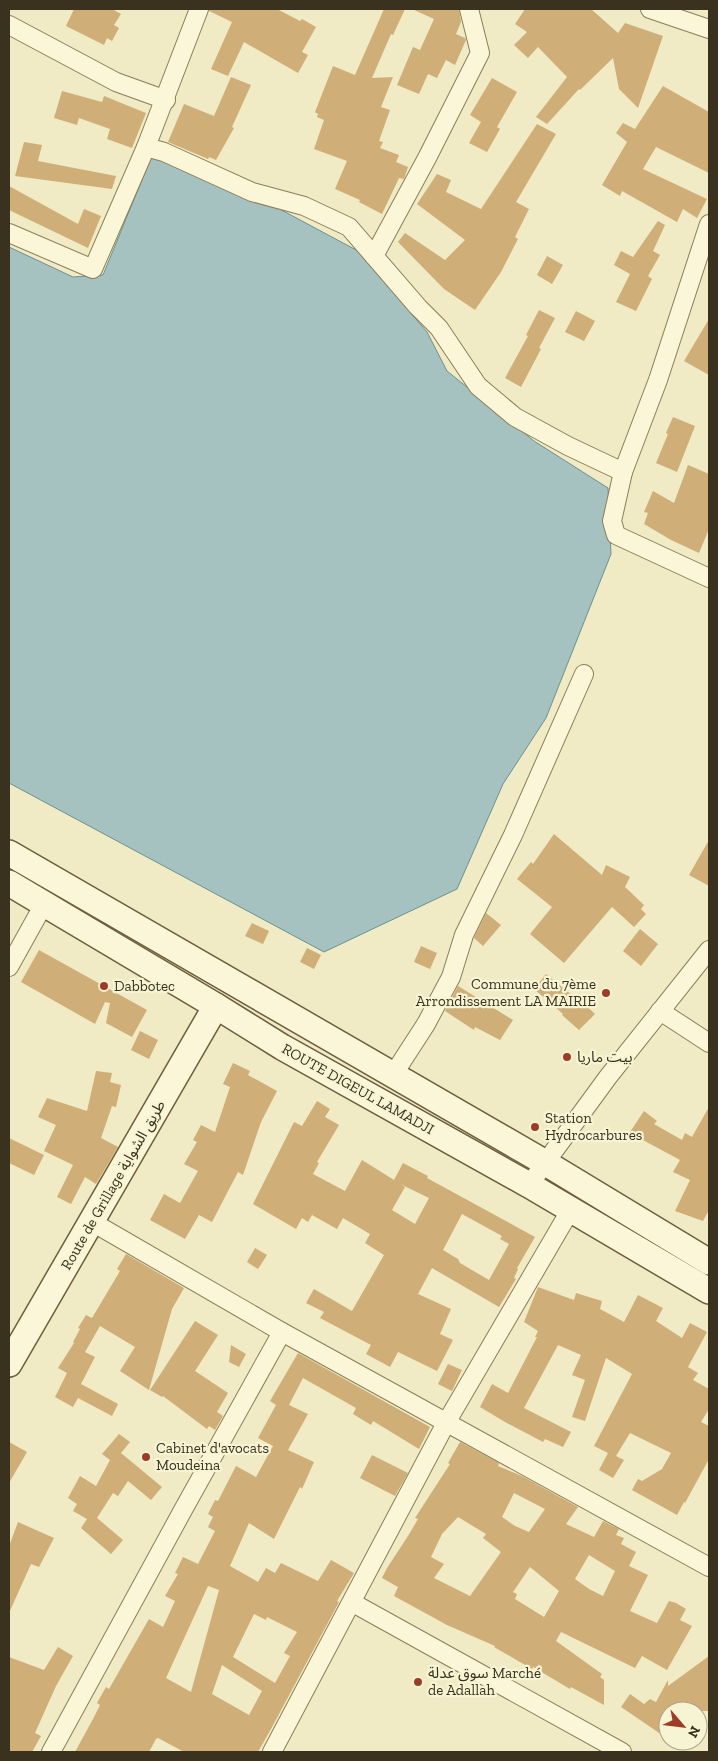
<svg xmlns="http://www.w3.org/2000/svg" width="718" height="1761" viewBox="0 0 718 1761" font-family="'Zilla Slab','Noto Sans Arabic',serif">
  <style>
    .water { fill: #a6c2c0; stroke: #6c918f }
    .building { fill: #cfae78; fill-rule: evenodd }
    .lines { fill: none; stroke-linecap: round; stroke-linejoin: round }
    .street-casing { stroke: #8b7e59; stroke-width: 20 }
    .secondary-casing { stroke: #6d5e3d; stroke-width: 28 }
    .street { stroke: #faf6d7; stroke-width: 18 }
    .secondary { stroke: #faf6d7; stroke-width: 25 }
    .poi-dot { fill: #9c3e27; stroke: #f7f4d4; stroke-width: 2 }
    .labels { text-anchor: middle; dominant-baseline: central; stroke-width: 4.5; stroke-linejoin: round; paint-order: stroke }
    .poi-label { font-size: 15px; fill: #3a311e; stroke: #f7f4d4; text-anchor: start }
    .street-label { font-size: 15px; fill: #3a311e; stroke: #f7f4d4 }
  </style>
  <rect width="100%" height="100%" fill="#f0ebc4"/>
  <path class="water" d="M153,153l121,53 84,45 69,81 20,39 87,70 74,47 3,66 -65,164 -43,66 -46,105 -133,63 -315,-169v-536l64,30 30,-2z"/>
  <g class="building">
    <path d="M74,9h38l9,5 -7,11 5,3 -7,13 -5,-3 -3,7 -38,-19z"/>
    <path d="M209,9h68l23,12 2,-2 14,8 -14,25 6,3 -10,18 -54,-31 -16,34 -17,-7 21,-47 -23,-11z"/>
    <path d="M384,9h21l-12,26 -2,-1 -19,44 21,-1 -12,30 9,3 -11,31 4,1 -3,6 19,7 -3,7 12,5 -4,12 -5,-1 -17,36 -23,-12 1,-2 -25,-11 12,-28 -33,-12 10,-29 -7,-3 1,-3 -3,-2 18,-46 22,9z"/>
    <path d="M412,9h47l2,13 -5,12 9,4 1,2 -11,25 -9,-5 -9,18 -9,-4 -9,20 -22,-9 16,-38 7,3 14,-31z"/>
    <path d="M525,9h66l27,24 7,-10 38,13 -25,72 -19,-19 -6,-31 -33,32 -1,-1 -32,35 -11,-7 31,-40 -29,-30 -10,11 -14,-13 13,-13 -12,-8z"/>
    <path d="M231,77l20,8 -19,42 2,1 -18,32 -7,-3 -1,2 -40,-17 16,-38 30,12z"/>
    <path d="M492,78l25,14 -20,35 3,2 -13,23 -18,-9 12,-21 -11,-7z"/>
    <path d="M663,86l46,26v61l-53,-26 -13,22 64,30 -10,19 -14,-9 -6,13 -55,-31 -2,5 -18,-11 25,-43 -11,-9 7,-10 12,6z"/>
    <path d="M62,91l40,11 2,-6 42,17 -14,35 -25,-9 3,-10 -31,-11 -2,7 -23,-7z"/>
    <path d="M537,124l19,10 -40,68 13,7 -14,28 3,2 -17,33 -26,38 -31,-21 -46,-47 7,-9 40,27 20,-20 -48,-36 20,-30 14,6 -5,12 35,17z"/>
    <path d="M24,142l18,3 -4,16 78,15 -4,13 -97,-13z"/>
    <path d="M9,186l69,38 6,-15 17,7 -13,32 -79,-38z"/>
    <path d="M658,221l7,4 -12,26 7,4 -12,21 4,3 -16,32 -20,-9 14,-28 -16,-9 7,-14 12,6z"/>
    <path d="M547,256l16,9 -11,19 -15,-9z"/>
    <path d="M539,310l16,8 -16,30 2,1 -20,38 -16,-9 23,-42 -2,-1z"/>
    <path d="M576,311l19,10 -11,20 -19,-9z"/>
    <path d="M709,319v56l-25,-14z"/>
    <path d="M673,417l22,9 -18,46 -21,-9 12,-29 -2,-1z"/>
    <path d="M688,465l21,9v55l-10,24 -28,-13 -27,-16 4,-11 -4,-1 9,-21 21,12z"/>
    <path d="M554,834l48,41 4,-10 24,12 -5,10 19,18 -3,4 5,5 -12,13 -22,-20 -48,56 -34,-29 22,-27 -35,-28 14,-17 2,2z"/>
    <path d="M709,840v46l-20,-11z"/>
    <path d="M486,913l15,12 -18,21 -9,-8z"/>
    <path d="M252,923l17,8 -6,13 -18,-8z"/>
    <path d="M640,929l18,15 -17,22 -18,-15z"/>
    <path d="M421,946l16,7 -7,16 -16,-7z"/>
    <path d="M307,948l14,7 -7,14 -14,-7z"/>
    <path d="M39,950l108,60 -15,27 -26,-14 4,-20 -5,-1 -10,22 -74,-42z"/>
    <path d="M546,974l31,25 1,-1 17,16 -16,16 -17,-15 1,-1 -29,-25z"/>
    <path d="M458,986l55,34 -13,20 -25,-13 -1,3 -29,-19z"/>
    <path d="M140,1031l18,9 -9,19 -18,-9z"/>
    <path d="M233,1063l17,8 -2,4 29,16 -16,31 -18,53 -5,-3 -26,50 -13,-7 -14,24 -35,-19 14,-26 16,9 18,-32 -14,-7 13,-22 -4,-2 8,-15 14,7 15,-45 -7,-3z"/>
    <path d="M96,1071l16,2 -2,9 11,3 -5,22 -4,-1 -11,32 17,9 -22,37 -11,-7 -14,27 -14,-7 16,-32 -29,-14 12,-26 -18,-8 9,-19 40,13z"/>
    <path d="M317,1101l13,8 -5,8 14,8 -22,37 2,1 -6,11 32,17 17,-31 32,20 9,-17 25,13 -1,2 108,59 -18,31 1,1 -4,9 2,1 -17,28 -67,-39 -14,26 33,15 -11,25 13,6 -16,31 -39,-19 -8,15 -24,-13 5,-9 -51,-27 4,-6 -18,-9 8,-14 38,22 32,-56 -19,-12 5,-9 -27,-16 -6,11 -25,-14 -4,7 -6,-4 -6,11 -43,-25 41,-82 8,4zM400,1184l29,14 -14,26 -23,-14 13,-23zM462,1214l40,22 -2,3 9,5 -20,36 -29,-17 -2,-4 -15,-9z"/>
    <path d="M709,1107v103l-6,11 -28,-10 15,-31 -17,-8 7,-12 -39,-21 -1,2 -10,-9 14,-21 13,10 -3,3 28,16 3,-7 7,4z"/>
    <path d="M9,1138l35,17 -10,20 -25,-12z"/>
    <path d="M255,1248l12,7 -9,14 -11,-7z"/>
    <path d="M126,1254l58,34 -12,21 -23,81 -29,-19 15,-24 -35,-21 -15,26 10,5 -14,27 37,20 -6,12 -34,-18 -5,9 -18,-10 12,-24 -9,-5 16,-25 -1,-1 7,-13 -2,-1 8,-13 6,3 28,-47 -3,-2z"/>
    <path d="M538,1287l36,13 2,-7 26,8 -2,8 24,13 14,-27 25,13 -7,13 26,17 8,-15 17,9 -19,35 10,6 -5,7 16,9v20l-8,13 8,4v33l-24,44 -1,-1 -7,13 -45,-25 6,-11 4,2 20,-12 9,-16 -41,-20 -14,23 8,4 -11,18 -14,-8 9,-17 -14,-7 38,-72 -26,-16 -21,63 -13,-4 13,-37 -13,-5 9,-20 -23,-10 -34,63 47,24 -8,15 -18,-8 -2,3 -38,-20 -25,-15 12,-23 16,9 29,-56h-2l3,-6 -14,-9z"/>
    <path d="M195,1321l23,14 -23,36 33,22 -11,19 6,4 -8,14 -6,-4 -2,3 -44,-33 -1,1 -12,-7z"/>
    <path d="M231,1345l15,9 -7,13 -10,-5z"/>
    <path d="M298,1353l132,74 -11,22 -46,-28 -2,4 -18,-11 3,-6 -53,-30 -14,27 19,9 -20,36 26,12 -12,27 -2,-2 -26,52 -25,-16 -19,43 28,16 8,-14 9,5 6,-10 37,18 13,-21 23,13 -17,28 2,1 -68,127 -13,23h-74l-26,-14 -2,1 -7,13h-74l18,-33 7,-14 -3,-2 9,-16 3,2 40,-70 14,8 12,-26 -10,-5 13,-22 -3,-1 8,-16 15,7 17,-33 -7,-4 5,-10 -5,-3 7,-14 3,1 18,-35 20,11 17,-31 -15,-8 18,-33 -6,-4zM208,1586l11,4 -28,102 -25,-14zM254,1614l12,6 1,-3 30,15 -13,21 6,3 -15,27 -42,-26zM222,1665l40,26 -13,24 -37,-21z"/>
    <path d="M448,1364l14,6 -10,21 -14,-7z"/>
    <path d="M119,1434l11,8 -9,11 41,34 -11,13 -23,-19 -10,15 -5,-3 -16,25 26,22 -12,14 -30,-26 6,-9 -14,-8 4,-7 -9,-6 12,-22 16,10 14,-26 -8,-6z"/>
    <path d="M9,1442l18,10 -18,31z"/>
    <path d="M460,1442l39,21 -1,3 24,10 56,31 -12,17 28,13 9,-16 16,8 -3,6 8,3 -3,6 15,8 -7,14 19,9 -18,36 27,12 12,-22 7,2 10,6 -6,11 12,6 -25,44 -25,-14 -7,12 -74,-36 -5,9 46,33 -2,3 4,3v25l-33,-18 -1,2 -37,-22 -1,2 -38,-22 1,-1 -48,-21 -53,-29 4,-9 -16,-9 5,-10 21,-32 10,-17 -3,-1 35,-54 -2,-1zM514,1493l31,16 -16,23 -14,-6 -13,-9zM458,1517l28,17 -3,4 18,14 -31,44 -36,-18 10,-14 -13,-7 11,-23zM589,1555l26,16 -12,25 -14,-7 -14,-10zM530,1567l29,24 -15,26 -29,-18 2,-5 -4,-2z"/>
    <path d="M372,1455l36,18 -13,23 -35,-18z"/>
    <path d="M18,1522l36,16 -15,29 -8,-3 -22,49v-67z"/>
    <path d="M58,1647l15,9 -17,30 -21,47 6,3 -9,16h-23v-95l35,13z"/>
    <path d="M709,1656v55h-41v28l-47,-32 9,-13 14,10 6,-5 6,3 12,-22v6z"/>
  </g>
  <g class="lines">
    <defs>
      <g id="street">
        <path d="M199,9l-53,138 18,5 88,40 52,14 45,21 69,80 21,21 39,58 37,31 53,29 55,26"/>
        <path d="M650,9l59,20"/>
        <path d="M9,25l107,57 50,18"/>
        <path d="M709,224l-51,156 -35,92 -11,49 4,14 93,43"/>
        <path d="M9,233l84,36 53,-122"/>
        <path d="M374,256l53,-98 53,-105 -11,-44"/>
        <path d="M9,967l35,-63"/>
        <path d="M660,1011l49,32"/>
        <path d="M393,1075l33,-51 25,-47 13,-42 49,-100 71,-161"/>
        <path d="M529,1185l79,-108 101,-127"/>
        <path d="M92,1222l190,110 427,235"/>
        <path d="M353,1603l269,149"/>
        <path d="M51,1752l132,-242 99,-178"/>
        <path d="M272,1752l174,-329 125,-214"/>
      </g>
      <g id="secondary">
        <path d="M9,853l535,309 165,100"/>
        <path d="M9,883l207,123 66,41 247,138 180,106"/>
        <path d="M9,1364l207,-358"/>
      </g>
    </defs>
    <use href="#street" class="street-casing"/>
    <use href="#secondary" class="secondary-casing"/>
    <use href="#street" class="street"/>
    <use href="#secondary" class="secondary"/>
  </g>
  <g class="poi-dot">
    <circle cx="104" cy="986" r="5"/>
    <circle cx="606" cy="993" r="5"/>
    <circle cx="567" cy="1057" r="5"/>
    <circle cx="535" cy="1127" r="5"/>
    <circle cx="146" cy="1457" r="5"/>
    <circle cx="418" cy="1682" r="5"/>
  </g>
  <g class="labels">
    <g class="poi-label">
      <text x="596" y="984" text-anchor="end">Commune du 7ème<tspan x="596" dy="17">Arrondissement LA MAIRIE</tspan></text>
      <text x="114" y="986">Dabbotec</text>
      <text x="577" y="1057">بيت ماريا</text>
      <text x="545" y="1118">Station<tspan x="545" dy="17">Hydrocarbures</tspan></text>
      <text x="156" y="1448">Cabinet d'avocats<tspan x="156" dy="17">Moudeina</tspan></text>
      <text x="428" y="1673">سوق عدلة Marché<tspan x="428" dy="17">de Adallah</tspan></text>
    </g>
    <g class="street-label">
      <text transform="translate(358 1089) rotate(29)">ROUTE DIGEUL LAMADJI</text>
      <text transform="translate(113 1185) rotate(-60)">Route de Grillage طريق الشواية</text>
    </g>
  </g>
  <rect width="718" height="1761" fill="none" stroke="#3a311e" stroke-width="20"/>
  <g transform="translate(683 1726) rotate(118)"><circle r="24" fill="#f7f4d4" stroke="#aba68b"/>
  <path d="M0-4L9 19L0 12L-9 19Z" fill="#9c3e27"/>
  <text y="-8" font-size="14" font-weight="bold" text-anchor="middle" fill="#3a311e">N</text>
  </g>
</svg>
